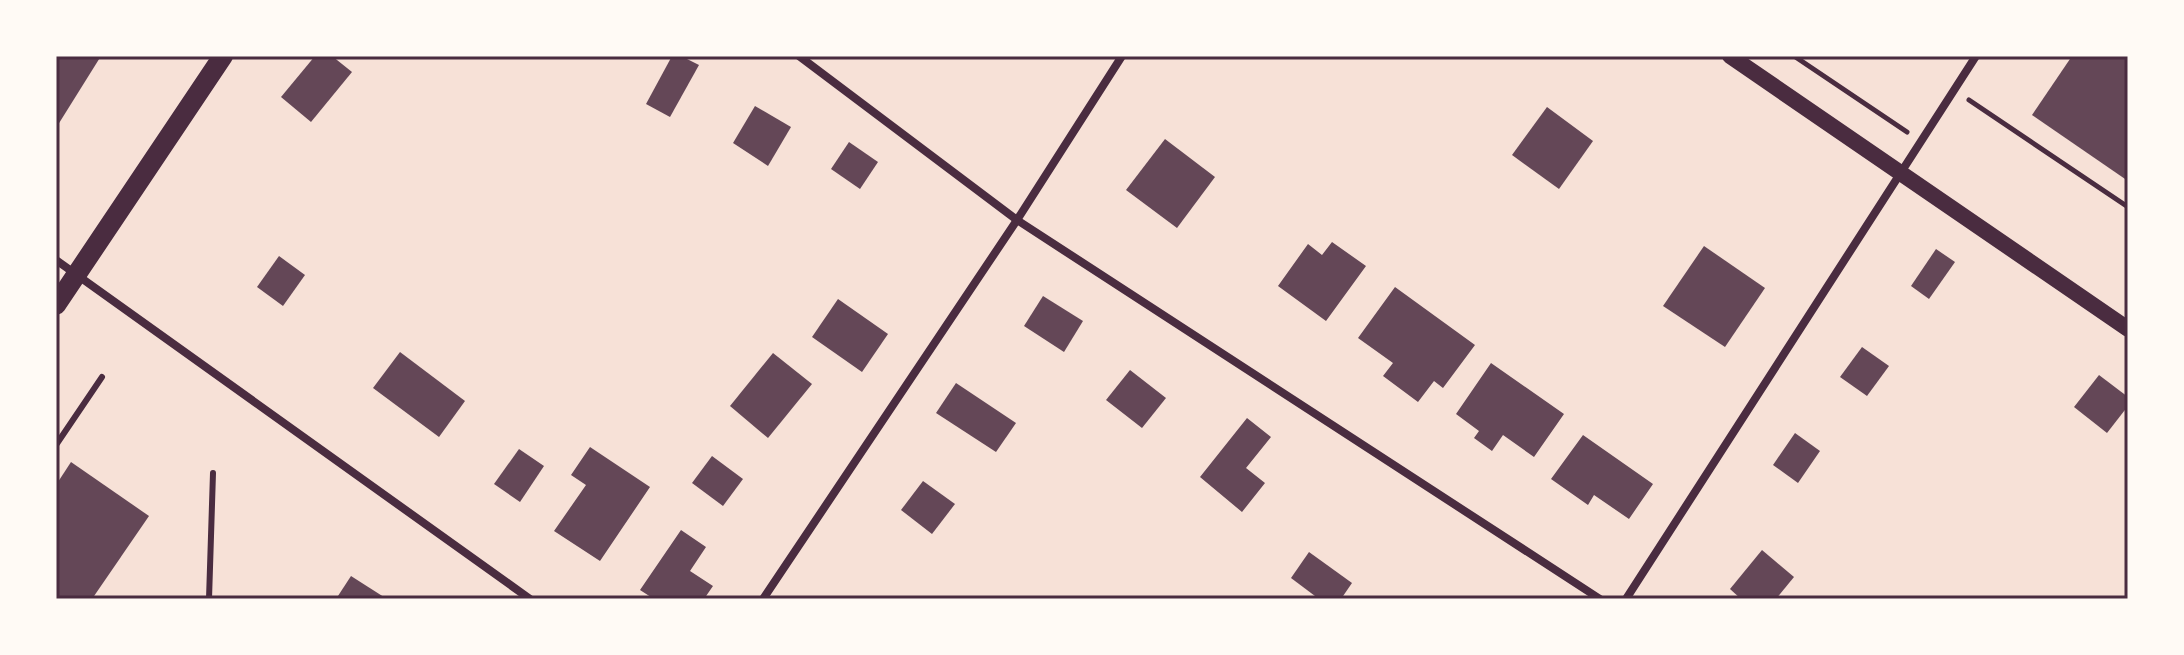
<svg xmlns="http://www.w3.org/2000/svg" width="2184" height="655" viewBox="0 0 2184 655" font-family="'Source Serif 4',serif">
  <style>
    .building { fill: #644757 }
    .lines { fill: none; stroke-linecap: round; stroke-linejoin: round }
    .path { stroke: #4a2c40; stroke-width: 5 }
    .service { stroke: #4a2c40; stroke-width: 6 }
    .minor { stroke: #4a2c40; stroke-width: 8 }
    .secondary { stroke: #4a2c40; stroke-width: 16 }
    .primary { stroke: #4a2c40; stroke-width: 20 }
    .neatline { fill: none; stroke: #4a2c40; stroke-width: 3 }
  </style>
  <rect width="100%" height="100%" fill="#f7e1d7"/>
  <g class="building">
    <path d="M56,56h45l-45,72z"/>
    <path d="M315,56h17l20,16 -41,50 -30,-25z"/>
    <path d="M672,56h9l18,9 -29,52 -24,-13z"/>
    <path d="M2072,56h56v125l-96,-66z"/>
    <path d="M755,106l36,21 -23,39 -35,-23z"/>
    <path d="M1547,107l46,34 -34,48 -47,-34z"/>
    <path d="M1165,139l50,38 -38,51 -51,-38z"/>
    <path d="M849,142l29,20 -18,27 -29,-20z"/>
    <path d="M1332,242l34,24 -40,55 -48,-35 30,-42 14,11z"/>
    <path d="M1704,246l61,42 -40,59 -62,-41z"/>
    <path d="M1936,249l19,13 -26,37 -18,-13z"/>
    <path d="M279,256l26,19 -22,31 -26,-19z"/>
    <path d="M1395,287l80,58 -32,43 -9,-7 -16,21 -35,-26 10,-13 -35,-25z"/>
    <path d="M1043,296l40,25 -19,31 -40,-26z"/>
    <path d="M838,299l50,35 -26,38 -50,-35z"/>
    <path d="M1862,347l27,19 -22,30 -27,-19z"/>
    <path d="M400,352l65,49 -26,36 -66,-49z"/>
    <path d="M773,353l39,31 -44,54 -38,-32z"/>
    <path d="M1491,363l73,51 -30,43 -31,-22 -11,16 -18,-13 5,-7 -23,-17z"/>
    <path d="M1130,370l36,28 -24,30 -36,-28z"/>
    <path d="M2099,375l29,22v9l-21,27 -33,-26z"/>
    <path d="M956,383l60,40 -20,29 -60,-39z"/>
    <path d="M1247,418l24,19 -25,31 19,15 -23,29 -42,-35z"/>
    <path d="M1795,433l25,18 -22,32 -25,-18z"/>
    <path d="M1583,435l70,49 -24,35 -35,-24 -6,10 -37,-26z"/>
    <path d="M590,447l60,40 -50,74 -46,-30 32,-46 -15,-10z"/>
    <path d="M519,449l25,17 -24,36 -26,-18z"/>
    <path d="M712,456l31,23 -20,27 -31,-23z"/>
    <path d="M71,462l78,54 -57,83h-36v-114z"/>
    <path d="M923,481l32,23 -23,30 -31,-24z"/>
    <path d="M681,530l25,17 -16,24 23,15 -9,13h-50l-14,-9z"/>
    <path d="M1762,550l32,27 -18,22h-35l-11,-10z"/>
    <path d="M1309,552l43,31 -11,16h-22l-28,-21z"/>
    <path d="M351,576l36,23h-51z"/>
  </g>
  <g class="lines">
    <g class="path">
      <path d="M1794,56l113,76"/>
      <path d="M1969,100l159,107"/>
    </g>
    <g class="service">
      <path d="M56,445l46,-68"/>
      <path d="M209,599l4,-126"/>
    </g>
    <g class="minor">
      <path d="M799,56l218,164 583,379"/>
      <path d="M56,260l474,339"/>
      <path d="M763,599l254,-379 105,-164"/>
      <path d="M1626,599l350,-543"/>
    </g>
    <path class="secondary" d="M1730,56l398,273"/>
    <path class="primary" d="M56,305l167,-249"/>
  </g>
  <rect width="2184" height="655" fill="none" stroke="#fffaf5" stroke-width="116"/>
  <rect x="58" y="58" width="2068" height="539" class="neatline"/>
</svg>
